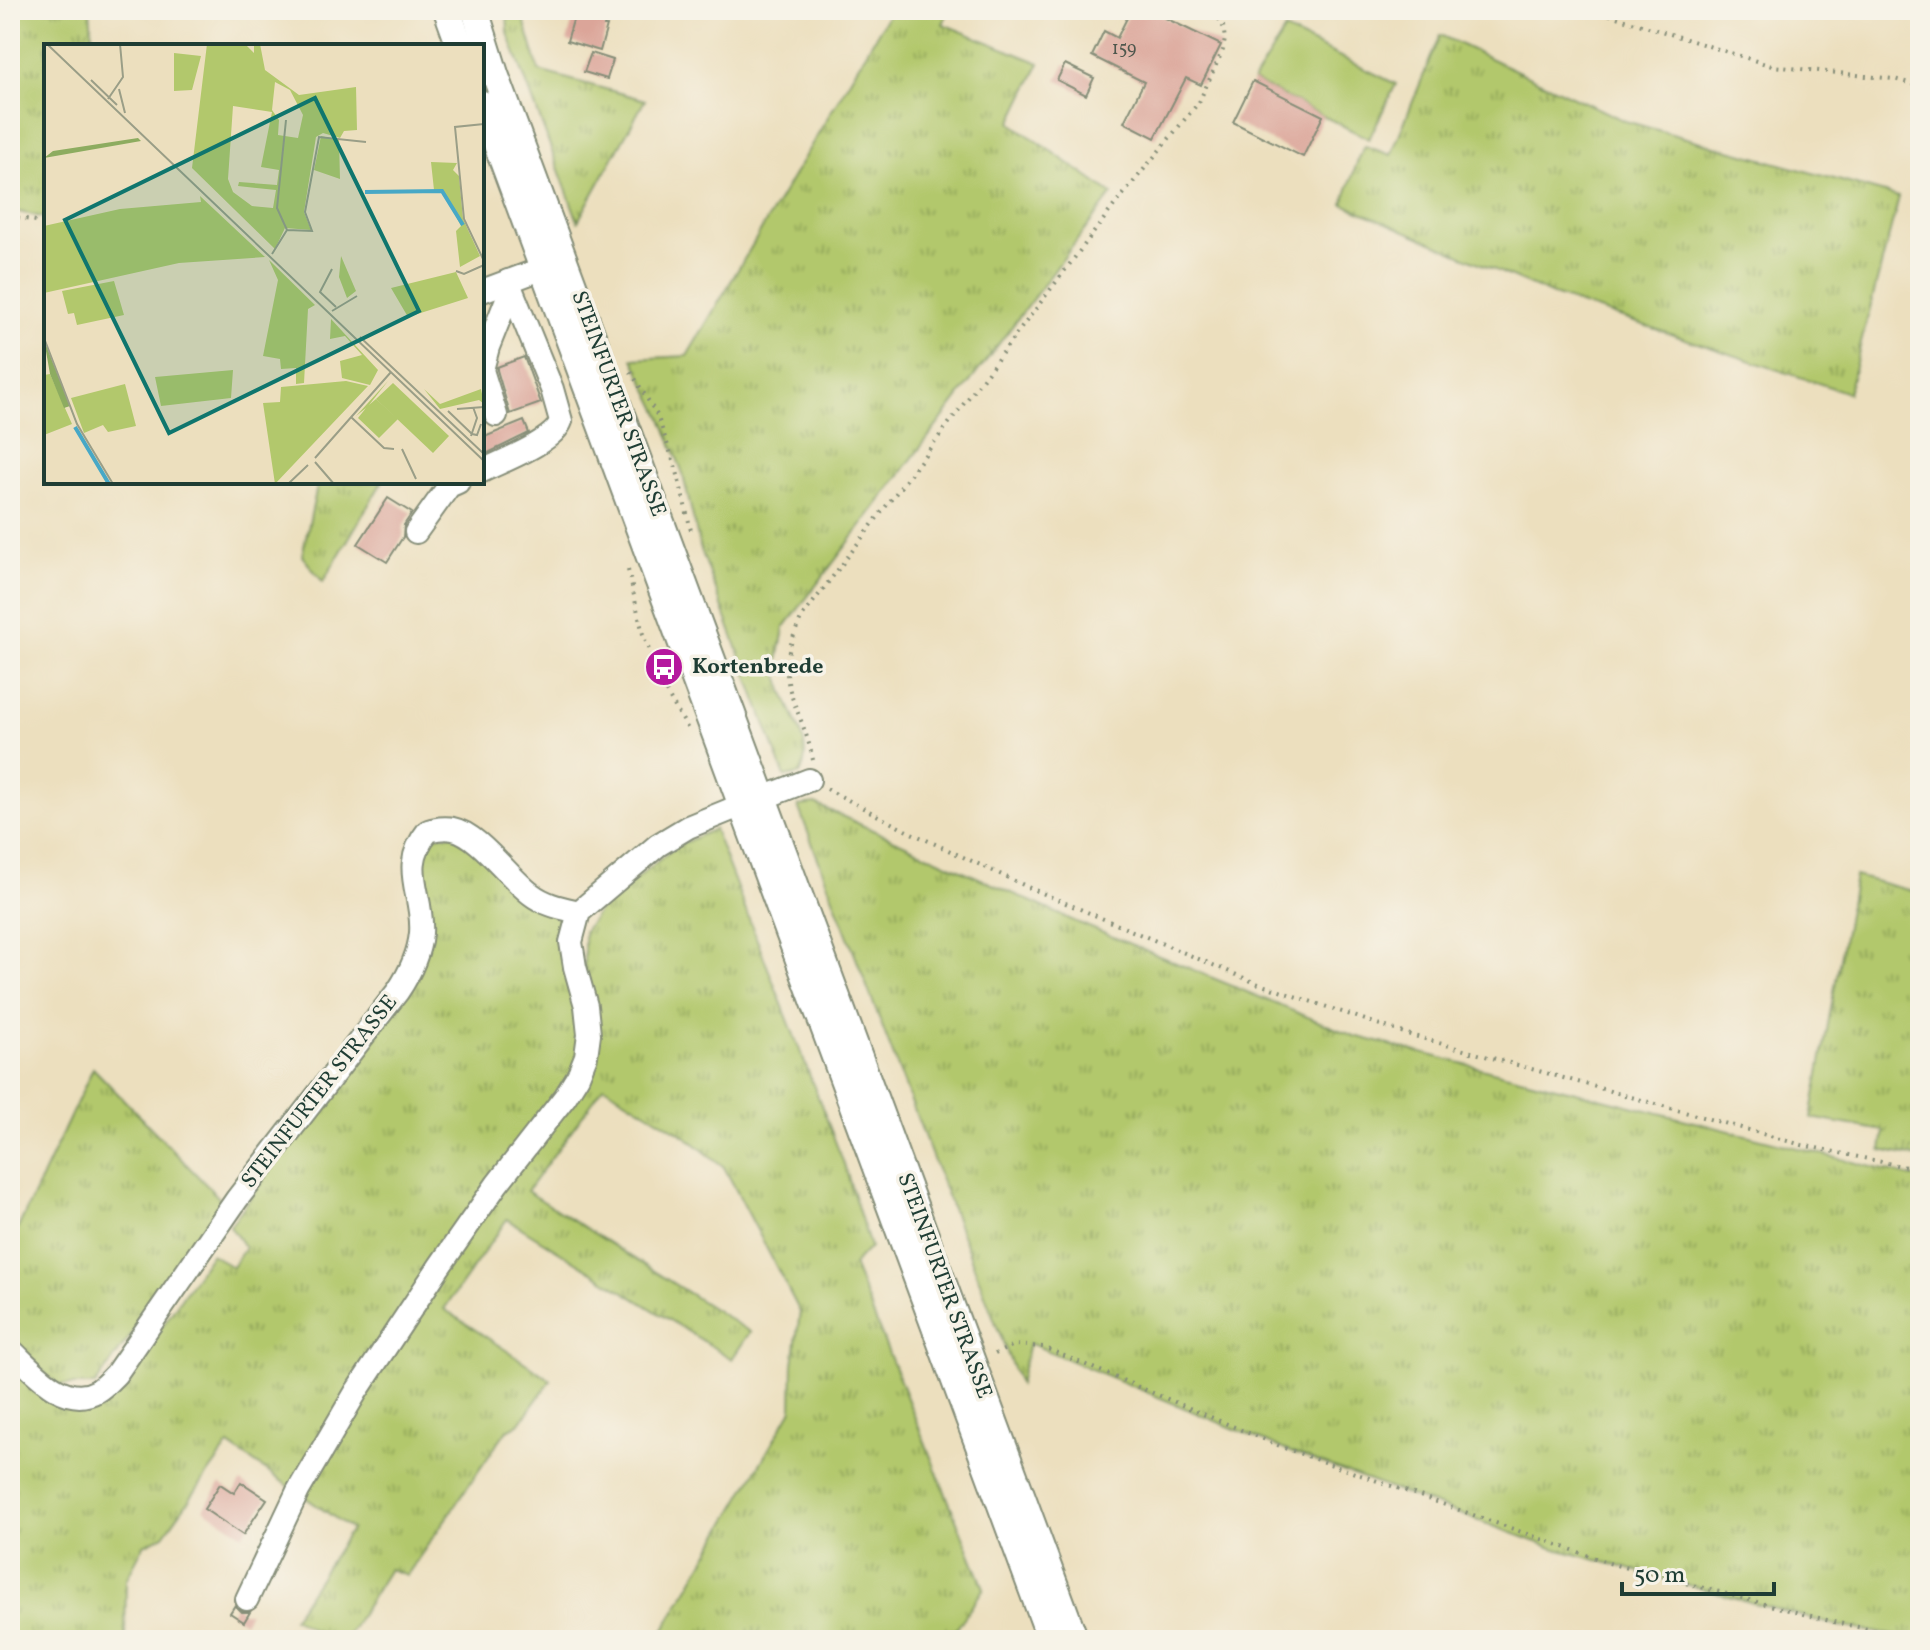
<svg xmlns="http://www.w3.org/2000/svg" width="1930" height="1650" viewBox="0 0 1930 1650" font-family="Vollkorn,serif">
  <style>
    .grass { fill: url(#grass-tufts); stroke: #688250; stroke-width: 2 }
    .park { fill: #b2c86c; stroke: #688250; stroke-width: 2 }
    .building { fill: #dba599 }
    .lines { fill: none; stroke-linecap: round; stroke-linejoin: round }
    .minor-casing { stroke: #868e79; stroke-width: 26 }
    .major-casing { stroke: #868e79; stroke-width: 30 }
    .path { stroke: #868e79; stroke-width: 4; stroke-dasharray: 2 6; stroke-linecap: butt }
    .minor { stroke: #fff; stroke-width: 22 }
    .major { stroke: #fff; stroke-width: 26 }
    .labels { text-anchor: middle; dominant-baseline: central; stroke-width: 7; stroke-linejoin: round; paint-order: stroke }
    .number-label { font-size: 18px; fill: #4e574d }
    .street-label { font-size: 22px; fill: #1f3d34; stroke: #f7f3e8 }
    .poi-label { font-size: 22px; font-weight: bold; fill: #1f3d34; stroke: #f7f3e8; text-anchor: start }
    .inset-river { fill: none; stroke: #47a8c6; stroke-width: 4 }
    .inset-road { fill: none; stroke: #9a9e87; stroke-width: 2 }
    .view { fill: #0f766e; fill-opacity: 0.15; stroke: #0f766e; stroke-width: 4 }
    .inset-edge { fill: none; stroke: #1f3d34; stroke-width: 4 }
  </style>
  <defs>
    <pattern id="grass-tufts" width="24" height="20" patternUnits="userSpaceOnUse" patternTransform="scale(2)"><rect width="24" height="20" fill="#b2c86c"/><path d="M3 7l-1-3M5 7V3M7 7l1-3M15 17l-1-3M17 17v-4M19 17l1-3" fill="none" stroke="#90a45a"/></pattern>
  </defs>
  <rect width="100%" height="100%" fill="#f7f3e8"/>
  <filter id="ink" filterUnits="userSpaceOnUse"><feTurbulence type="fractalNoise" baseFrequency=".0125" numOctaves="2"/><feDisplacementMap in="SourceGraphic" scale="16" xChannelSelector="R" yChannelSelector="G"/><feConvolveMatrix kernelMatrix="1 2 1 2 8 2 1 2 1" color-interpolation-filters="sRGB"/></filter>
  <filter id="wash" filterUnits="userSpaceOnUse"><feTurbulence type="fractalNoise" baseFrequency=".006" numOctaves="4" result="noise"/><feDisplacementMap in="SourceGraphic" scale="32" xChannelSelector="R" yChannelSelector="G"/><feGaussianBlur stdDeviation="1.8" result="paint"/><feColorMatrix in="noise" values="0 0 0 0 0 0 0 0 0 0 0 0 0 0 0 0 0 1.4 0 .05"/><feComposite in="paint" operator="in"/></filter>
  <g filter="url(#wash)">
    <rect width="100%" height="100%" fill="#ecdfbe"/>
    <g class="grass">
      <path d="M10,10h80l3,36h-47v172l-36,-8z"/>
      <path d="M507,10h14l18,61 106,29 -67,121 -70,-188z"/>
      <path d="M891,10h58l-6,14 97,39 -29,60 101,71 -328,434c-2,14 -7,30 -6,44 4,34 40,68 22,102l-15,3 -85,-230 -18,-76 -21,-55 -28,-57 54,-3z"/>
      <path d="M1440,35l185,86 274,76 -51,196 -295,-98 -210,-91 15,-44 7,-14 26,9z"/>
      <path d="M318,482h64l-59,100 -21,-26z"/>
      <path d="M815,804l259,117 280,115 566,143v461l-86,-15 -281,-77 -263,-96 -261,-109 -10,41 -221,-578z"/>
      <path d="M714,829l130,335 26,83 -17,18 131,323 -35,52h-291l134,-231 1,-45 7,-52 -76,-145 -39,-31 -81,-50 -77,105 223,141 -18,27 -225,-140 -63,90 107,71 -32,44 -13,7 -99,144 -18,-6 -44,71h-34l6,-8 -24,-14 58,-89 -122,-84 -65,90 -20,10 -18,35 -1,60h-115v-281l50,44 52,-3 99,-146 21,13 13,-19 -15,-22 187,-257v-111l14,-21 22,-3 103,83 10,13 18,45v-44l17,-23 74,-61z"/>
      <path d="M1855,876l65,17v265l-39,-8 3,-19 -73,-13z"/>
      <path d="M93,1068l132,136 -130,181h-37l-48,-43v-97z"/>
    </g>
    <path class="park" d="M1285,30l111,54 -27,55 -116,-58z"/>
    <g id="blocks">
      <g class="building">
        <path d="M576,10h32l-4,16h3l-7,25 -33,-10z"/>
        <path d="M1131,10h18l72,35 -20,40 -15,-7 -31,60 -31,-16 20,-40 -52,-26 12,-25 13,7z"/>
        <path d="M591,53l22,7 -6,19 -23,-7z"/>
        <path d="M1065,64l29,14 -8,17 -29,-15z"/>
        <path d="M1253,81l70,35 -20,41 -70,-35z"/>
        <path d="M524,357l17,46 -31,11 -13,-44v-3z"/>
        <path d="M524,421l5,12 -47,23v-18z"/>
        <path d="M388,498l24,15 -8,12 -1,12 -16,25 -29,-18z"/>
        <path d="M241,1482l26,17 -24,36 -39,-26 16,-25 14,9z"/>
        <path d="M235,1605l7,7h8l-6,10 -14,-9z"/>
      </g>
    </g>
  </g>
  <g filter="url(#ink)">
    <use href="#blocks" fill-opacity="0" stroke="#868e79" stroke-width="2"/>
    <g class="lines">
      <defs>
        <g id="minor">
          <path d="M482,291l62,-23"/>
          <path d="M496,415l-14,-45 6,-23 23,-58"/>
          <path d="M482,471c20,-10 72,-29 79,-50l-9,-32 -44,-108"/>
          <path d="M416,532l33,-46 9,-4"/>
          <path d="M763,798l46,-18"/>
          <path d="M10,1349c22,20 54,61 87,42 7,-4 13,-11 19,-17l121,-175 161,-208c12,-18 21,-36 23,-58 3,-40 -23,-65 7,-102 8,-2 16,-4 25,-2 26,5 56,49 78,65 14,11 31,14 48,18"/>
          <path d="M247,1599l51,-108 58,-99 83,-125 58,-83 68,-87 13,-21 8,-20 3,-22 -3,-28 -11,-39 -4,-25 8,-30 79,-67 30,-18 54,-22"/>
        </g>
        <g id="major">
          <path d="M447,10l13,36"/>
          <path d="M475,10l20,64 580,1566"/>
          <path d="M482,104l569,1536"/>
        </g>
      </defs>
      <use href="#minor" class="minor-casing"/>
      <use href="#major" class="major-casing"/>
      <g class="path">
        <path d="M1594,10l178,56 122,13 26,7"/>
        <path d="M10,216l36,7"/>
        <path d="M631,372l26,43 20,56 15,64"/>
        <path d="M628,570l15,64 20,53 25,42"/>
        <path d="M813,760c-13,-63 -45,-75 -11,-143l311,-410 86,-105 24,-52 2,-11 -2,-13 -9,-16"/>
        <path d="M827,789l78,41 125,58 226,95 151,51 395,111 118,25"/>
        <path d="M995,1354l19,-9 29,2 244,102 325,115 222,58 86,18"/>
      </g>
      <use href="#minor" class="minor"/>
      <use href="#major" class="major"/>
    </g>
  </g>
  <defs>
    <symbol id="bus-disc" viewBox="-11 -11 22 22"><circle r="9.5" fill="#b5179e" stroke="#f7f3e8"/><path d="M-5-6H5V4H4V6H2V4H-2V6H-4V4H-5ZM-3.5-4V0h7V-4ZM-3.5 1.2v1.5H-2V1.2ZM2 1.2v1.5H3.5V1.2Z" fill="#fff"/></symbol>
  </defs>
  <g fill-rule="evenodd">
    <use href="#bus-disc" x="642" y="645" width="44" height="44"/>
  </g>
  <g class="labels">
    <g class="number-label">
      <text x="1124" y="49">159</text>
    </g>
    <g class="street-label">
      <text transform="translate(618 404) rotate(70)">STEINFURTER STRASSE</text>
      <text transform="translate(320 1092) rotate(-52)">STEINFURTER STRASSE</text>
      <text transform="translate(944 1286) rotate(70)">STEINFURTER STRASSE</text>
    </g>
    <g class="poi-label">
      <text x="692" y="667">Kortenbrede</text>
    </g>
  </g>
  <g transform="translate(44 44)">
    <rect width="440" height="440" fill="#ecdfbe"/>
    <path d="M163,0h38l9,9v-9h6l5,26 34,25 57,-8 1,43 -13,1 -4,7 -17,-5 -7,4 -12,75 7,18 -26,-2 -10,21 -83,-81zM231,38l15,8 13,25 -5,23 -20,-3 1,-15 -7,-10zM189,62l39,6 -11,55 18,3 -2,15 -38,-3 -1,4 38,4 -3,18 -21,-2 -19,-14 -5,-13zM130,9l27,3 -9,34 -18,1zM277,92l18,4 1,39 -26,-9zM387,118l26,1 -4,7 6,6 4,43 17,37 -20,11 -4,-36 5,-5 -18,-35 -9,-1zM156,152l65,61 -86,6 -135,30v-67l76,-17 81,-7zM297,212l15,35 -9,7 -8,-21zM225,216l46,45 -7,4 -4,74 -8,1v-16l-15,1 -1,-10 -17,-3 15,-76zM412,228l12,26 -60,19 -17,-29zM70,237l10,34 -47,10 -3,-12 -6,1 -6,-23zM287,275l47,51 -8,15 -28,-7 -2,-17 22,-6 -17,-19 -15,3zM189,326l-2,28 -70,8 -6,-29zM6,330l22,50 -28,11v-60zM302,337l22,5 -93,98 -12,-81 17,-1 1,-15zM344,337l-19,24 7,-6 22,20 -19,19 -21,-20 8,-10 -10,8zM81,340l11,42 -28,6 -5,-7 -19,8 -13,-35zM380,345l16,15 41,-15 3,15 -5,-4 -39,9z" fill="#b2c86c" fill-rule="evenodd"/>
    <path d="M94,94l3,3 -97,17 9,-7zM0,296l26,66 -6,2 -14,-34z" fill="#8dac60"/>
    <path d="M349,339l56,53 -16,17 -57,-54z" fill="#b2c86c"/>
    <path class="inset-river" d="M321,148l77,-1 21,34M31,383l34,57"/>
    <path class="inset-road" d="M3,0l437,417M47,36l26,25M75,45l6,24M64,55l15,-22 -3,-33M440,80l-29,3 9,92 20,42M243,186l25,1 -7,-19 14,-75 47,5M228,210l15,-24 -10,-22 9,-88M288,225l-12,23 16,15M412,227l8,3 20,-9M288,267l25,-15M316,293l124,117M0,294l33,86 36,60M413,365l27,-2M404,367l24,23 5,1 4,-11M307,373l33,31 10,1M427,392l6,-18 -4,-11M358,405l14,30M271,414l76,-86M271,418l19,22M244,440l20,-19"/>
    <path class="view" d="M271,54l104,213 -250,122 -104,-213z"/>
    <rect width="440" height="440" class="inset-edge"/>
  </g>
  <rect width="1930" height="1650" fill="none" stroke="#f7f3e8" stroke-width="40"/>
  <path d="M1622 1582v12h152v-12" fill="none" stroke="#1f3d34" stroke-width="4"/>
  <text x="1634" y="1582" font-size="24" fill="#1f3d34" stroke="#f7f3e8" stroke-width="6" paint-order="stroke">50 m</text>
</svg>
